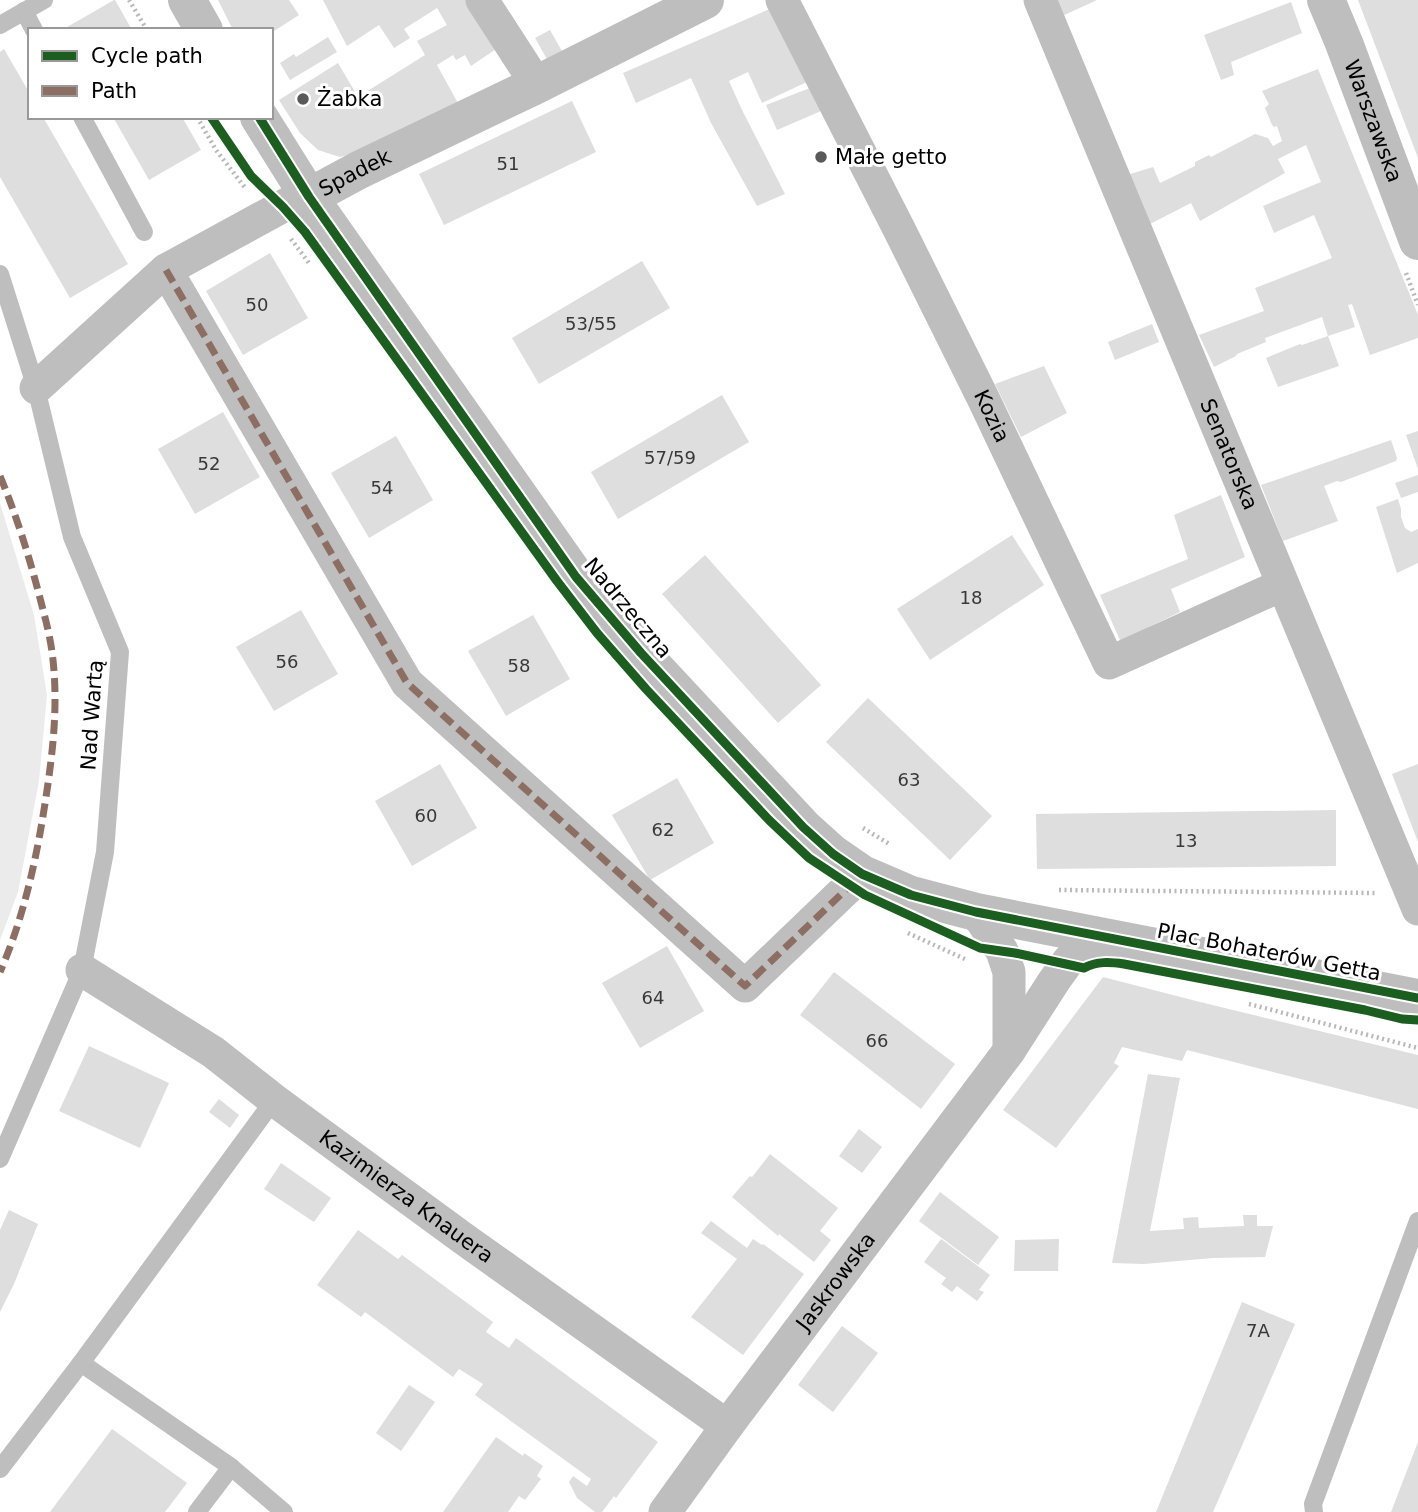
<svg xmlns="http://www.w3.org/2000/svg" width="1418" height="1512" viewBox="0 0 1418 1512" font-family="'DejaVu Sans',sans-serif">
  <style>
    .green { fill: #ebebeb }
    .building { fill: #dedede }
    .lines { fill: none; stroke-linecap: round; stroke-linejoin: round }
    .path { stroke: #b9b9b9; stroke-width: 4.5; stroke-dasharray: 2 3.5; stroke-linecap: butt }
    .service { stroke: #bebebe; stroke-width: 18 }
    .minor { stroke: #bebebe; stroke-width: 33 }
    .tertiary { stroke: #bebebe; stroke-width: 38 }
    .quiet { stroke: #8d6e63; stroke-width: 7; stroke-dasharray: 14 7; stroke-linecap: butt }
    .cycleway-casing { stroke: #fff; stroke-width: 13 }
    .cycleway { stroke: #1b5e20; stroke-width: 9 }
    .poi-dot { fill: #595959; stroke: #fff; stroke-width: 2.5 }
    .labels { text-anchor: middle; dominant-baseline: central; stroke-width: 6; stroke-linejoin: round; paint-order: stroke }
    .number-label { font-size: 18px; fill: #383838 }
    .poi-label { font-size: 21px; fill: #000; stroke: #fff; text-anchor: start }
    .street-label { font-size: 21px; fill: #000; stroke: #fff }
  </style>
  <rect width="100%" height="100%" fill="#fff"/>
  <path class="green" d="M0,503l34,112 13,80 -8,86 -21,111 -18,48z"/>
  <g class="building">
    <path d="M115,0l17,30h-70l52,-30z"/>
    <path d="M218,0h71l10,15 -28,18v-3h-38z"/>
    <path d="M323,0h143l30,49 -25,17 -6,-11 -9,5 -3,-5 -16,10 22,40 -107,49 -12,3 -22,-7 -18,-17 -21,-33 59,-37 20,34 67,-42 -8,-14 30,-16 -10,-17 -33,21 6,9 -16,10 -15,-23 -32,21z"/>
    <path d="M1053,0h44l-37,17z"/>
    <path d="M1358,0h60v158l-44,-116z"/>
    <path d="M1291,2l11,31 -71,29 3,13 -13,5 -17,-45z"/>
    <path d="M772,8l37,73 -47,22 -14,-31 -19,9 13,29 43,84 -28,12 -46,-83 -20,-45 -55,25 -13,-30z"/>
    <path d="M550,30l13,23 -15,8 -13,-23z"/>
    <path d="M328,37l9,15 -47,28 -10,-17 14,-9 2,3z"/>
    <path d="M4,49l26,45v23h13l85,147 -58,34 -70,-121v-125z"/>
    <path d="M1318,69l100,246v23l-48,17 -18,-51 -4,1 7,22 -27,9 -6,-19 -57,21 1,4 -29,12 -1,2 -22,11 -15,-32 65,-24 -9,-23 77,-30 -18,-43 -40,18 -11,-27 58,-24 -15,-37 -28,14 7,14 -85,48 -9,-18 -41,21 -23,-49 26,-8 7,16 35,-17v-4l14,-7 2,2 44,-23 13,4 5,8 9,-5 -5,-15 -3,1 -2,-2 -7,-17 4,-4 -7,-13z"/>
    <path d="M810,88l11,23 -44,19 -11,-25z"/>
    <path d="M572,101l24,51 -152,73 -25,-51z"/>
    <path d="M113,117h69l19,33 -52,30z"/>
    <path d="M270,253l38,65 -65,37 -37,-64z"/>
    <path d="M642,261l28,47 -131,76 -27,-46z"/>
    <path d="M1152,324l7,18 -44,18 -7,-18z"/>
    <path d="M1328,336l11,30 -61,21 -12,-29 34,-14 2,1z"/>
    <path d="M1044,366l23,47 -46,24 -26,-53z"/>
    <path d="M722,395l27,47 -131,77 -27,-47z"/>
    <path d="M223,412l37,65 -65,37 -37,-65z"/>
    <path d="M1418,431v38l-12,-34z"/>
    <path d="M396,436l37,64 -64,38 -38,-65z"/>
    <path d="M1391,440l6,18 -1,3 -55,21 -4,-1 -13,5 14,35 -55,20 -22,-56z"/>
    <path d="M1418,475v17l-17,6 -6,-15z"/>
    <path d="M1221,495l24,62 -74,32 9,23 -29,14 -28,21 -23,-52 88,-36 -14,-44z"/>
    <path d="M1398,499l3,10v8l4,11 6,4 7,-3v34l-21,10 -21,-66z"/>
    <path d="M1012,535l32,50 -114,75 -33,-51z"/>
    <path d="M705,555l116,130 -43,38 -116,-129z"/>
    <path d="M301,610l37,64 -64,37 -38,-64z"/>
    <path d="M533,615l37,64 -64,37 -38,-65z"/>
    <path d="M868,698l124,118 -42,44 -124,-118z"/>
    <path d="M440,764l37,64 -65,38 -37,-65z"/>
    <path d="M1418,764v78l-26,-68z"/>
    <path d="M677,778l37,65 -64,37 -38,-65z"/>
    <path d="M1336,810v56l-299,3 -1,-55z"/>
    <path d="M667,946l37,65 -64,37 -38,-65z"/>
    <path d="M834,972l121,92 -34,45 -121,-94z"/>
    <path d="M1103,977l93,24 222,54v54l-231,-59 -5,11 -60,-14 -8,16 5,3 -63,82 -53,-38z"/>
    <path d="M89,1046l80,37 -29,65 -81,-37z"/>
    <path d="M1148,1074l32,4 -30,153 34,-2 -1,-11 15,-1 1,11 45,-2 -1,-11h14v11h16l-8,31 -52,1 -69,6 -32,-1z"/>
    <path d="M219,1099l20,16 -9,13 -21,-16z"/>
    <path d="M859,1129l23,18 -20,26 -23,-17z"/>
    <path d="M770,1154l68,54 -18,23 11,9 -17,22 -35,-28 -1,2 -46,-39 18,-21 2,1z"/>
    <path d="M281,1163l50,35 -17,24 -50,-33z"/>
    <path d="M940,1192l59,45 -21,28 -59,-44z"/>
    <path d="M9,1210l29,14 -24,60 -14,28v-82z"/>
    <path d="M711,1221l36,27 6,-9 9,6 1,-1 41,30 -61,81 -52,-38 46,-58 -36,-26z"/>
    <path d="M358,1230l40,29 4,-4 91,67 -7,10 23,16 7,-10 142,104 -42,56 -2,-2 -12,16h-7l-18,-14 -8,-16 4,-6 14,10 4,-7 -116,-84 8,-11 -24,-15 -6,8 -88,-65 -4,5 -44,-32z"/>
    <path d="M941,1239l49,36 -11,15 5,2 -7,9 -20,-15 -5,6 -11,-8 5,-6 -22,-16z"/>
    <path d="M1059,1239l-1,32h-44l1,-31z"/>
    <path d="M1242,1302l53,22 -82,188h-57z"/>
    <path d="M842,1326l36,27 -45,59 -35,-27z"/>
    <path d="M409,1385l26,17 -34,49 -25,-18z"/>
    <path d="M112,1429l75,54 -22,29h-115z"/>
    <path d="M496,1437l27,19 1,-3 19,13 -6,10 4,3 -16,21 -6,-4 -11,16h-65z"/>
    <path d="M1418,1442v70h-27z"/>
  </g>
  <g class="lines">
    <g class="path">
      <path d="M129,0l18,30"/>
      <path d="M197,117l19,33 30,39"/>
      <path d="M291,239l18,24"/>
      <path d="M1406,273l12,32"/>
      <path d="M863,828l28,17"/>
      <path d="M1059,890l316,3"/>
      <path d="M908,933l59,27"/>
      <path d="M1249,1004l169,44"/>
    </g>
    <g class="service">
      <path d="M24,11l10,19"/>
      <path d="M0,25l44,-25"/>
      <path d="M82,117l62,115"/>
      <path d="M0,274l36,114 36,149 48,115 -15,200 -23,118 -82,189"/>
      <path d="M81,1363l150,104 -34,45"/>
      <path d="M231,1467l53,45"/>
      <path d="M0,1469l81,-106 193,-263"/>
      <path d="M1314,1512l-1,-8 105,-283"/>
    </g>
    <g class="minor">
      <path d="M482,0l44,68 8,18"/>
      <path id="s1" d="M782,0l118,231 83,167 126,265 173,-78"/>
      <path id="s2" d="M1040,0l378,909"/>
      <path d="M166,270l241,413 338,303 117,-112"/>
      <path d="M36,388l130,-118 121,-66 22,-7"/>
      <path d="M976,912l26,39 7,21v79"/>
      <path id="s3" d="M82,970l131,82 61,48 190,139 263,187"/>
      <path id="s4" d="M665,1512l62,-86 282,-375 45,-70 15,-21 17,-11 27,-9"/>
    </g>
    <g class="tertiary">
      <path d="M187,0l17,30"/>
      <path id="s5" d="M1326,0l18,43 74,198"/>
      <path d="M259,117l50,80 267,380 65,76 162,174 30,27 29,20 49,21 65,17 442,86"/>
      <path id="s6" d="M309,197l50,-27 175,-84 171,-86"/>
    </g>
    <g class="quiet">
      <path d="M166,270l241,413 338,303 110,-105"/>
      <path d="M0,476c17,41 30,83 41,126 5,19 10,38 12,58 5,46 0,91 -7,137 -9,60 -22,120 -46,175"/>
    </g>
    <defs>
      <g id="cycleway">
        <path d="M211,117l40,59 32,31 22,25 252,349 40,52 49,56 123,131 40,38 56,37 115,53 35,5 69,15c13,-7 26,-6 40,-4l241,46 37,9 16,1"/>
        <path d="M259,117l50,80 267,380 65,76 162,174 30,27 29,20 49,21 65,17 442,86"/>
      </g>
    </defs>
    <use href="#cycleway" class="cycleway-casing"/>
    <use href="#cycleway" class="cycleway"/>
  </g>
  <g class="poi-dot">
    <circle cx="303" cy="99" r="7"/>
    <circle cx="821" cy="157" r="7"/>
  </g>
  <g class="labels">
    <g class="number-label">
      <text x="508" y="163">51</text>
      <text x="257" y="304">50</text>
      <text x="591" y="323">53/55</text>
      <text x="670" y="457">57/59</text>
      <text x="209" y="463">52</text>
      <text x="382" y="487">54</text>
      <text x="971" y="597">18</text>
      <text x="287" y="661">56</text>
      <text x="519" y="665">58</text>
      <text x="909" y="779">63</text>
      <text x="426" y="815">60</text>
      <text x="663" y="829">62</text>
      <text x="1186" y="840">13</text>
      <text x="653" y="997">64</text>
      <text x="877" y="1040">66</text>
      <text x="1258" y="1330">7A</text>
    </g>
    <g class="poi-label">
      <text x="317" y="99">Żabka</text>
      <text x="835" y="157">Małe getto</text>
    </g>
    <g class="street-label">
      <text stroke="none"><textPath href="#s5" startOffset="130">Warszawska</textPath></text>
      <text stroke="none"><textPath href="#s6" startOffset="52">Spadek</textPath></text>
      <text stroke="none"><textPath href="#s1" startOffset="466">Kozia</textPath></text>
      <text stroke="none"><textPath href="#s2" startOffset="492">Senatorska</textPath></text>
      <text transform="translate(628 608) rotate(50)">Nadrzeczna</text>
      <text transform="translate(92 715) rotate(-86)">Nad Wartą</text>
      <text transform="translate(1269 952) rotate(11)">Plac Bohaterów Getta</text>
      <text stroke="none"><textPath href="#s3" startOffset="396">Kazimierza Knauera</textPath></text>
      <text stroke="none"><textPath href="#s4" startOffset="287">Jaskrowska</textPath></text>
    </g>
  </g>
  <rect x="28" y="28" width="245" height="91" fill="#ffffff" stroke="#999999" stroke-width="2"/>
  <rect x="42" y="51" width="35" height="10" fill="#1b5e20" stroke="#999999" stroke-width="2"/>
  <text x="91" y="63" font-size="21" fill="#000000">Cycle path</text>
  <rect x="42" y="86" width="35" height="10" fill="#8d6e63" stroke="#999999" stroke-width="2"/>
  <text x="91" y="98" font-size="21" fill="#000000">Path</text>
</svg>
